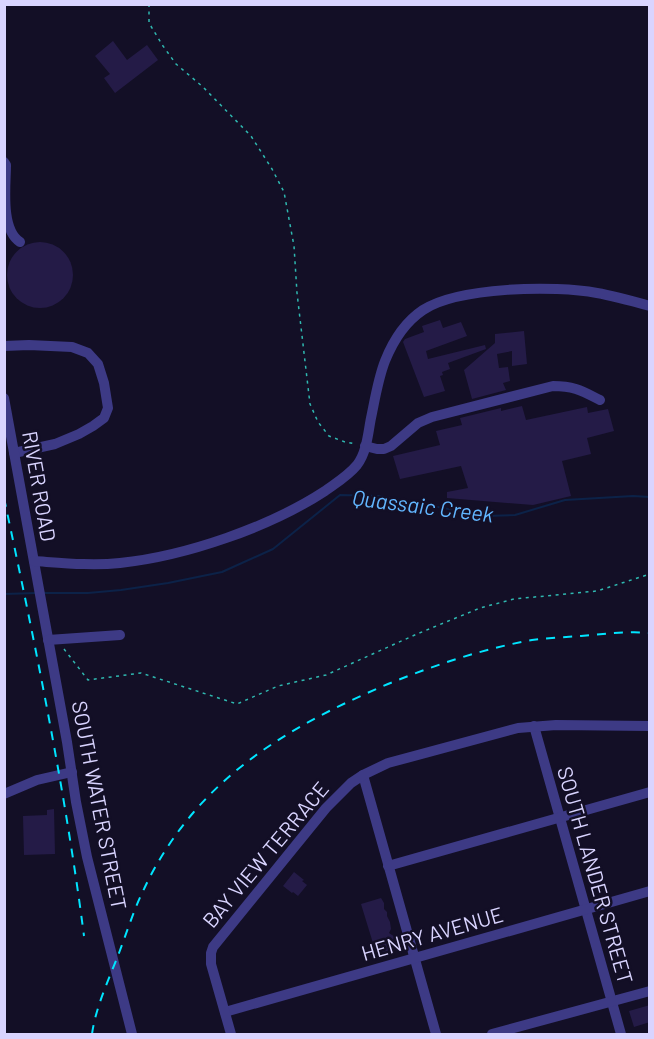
<svg xmlns="http://www.w3.org/2000/svg" width="654" height="1039" viewBox="0 0 654 1039" font-family="Barlow,sans-serif">
  <style>
    .lines { fill: none; stroke-linecap: round; stroke-linejoin: round }
    .stream { stroke: #0c2248; stroke-width: 2 }
    .building { fill: #241b47 }
    .path { stroke: #2fb8b0; stroke-width: 1.5; stroke-dasharray: 3 4.5; stroke-linecap: butt }
    .minor { stroke: #3d3a85; stroke-width: 10 }
    .rail { stroke: #00e5ff; stroke-width: 2; stroke-dasharray: 9 8; stroke-linecap: butt }
    .labels { text-anchor: middle; dominant-baseline: central; stroke-width: 5; stroke-linejoin: round; paint-order: stroke }
    .street-label { font-size: 21px; fill: #d9d4ff; stroke: #130f26 }
    .water-label { font-size: 22px; font-style: italic; fill: #62b6ff; stroke: #130f26 }
  </style>
  <rect width="100%" height="100%" fill="#130f26"/>
  <g class="lines">
    <g class="stream">
      <path d="M43,593h45l33,-3 47,-7 54,-11 51,-23 67,-54 39,1 107,20 29,-1 50,-15 68,-4 17,1"/>
      <path d="M4,594l33,-1"/>
    </g>
  </g>
  <g class="building">
    <path d="M113,41l14,19 20,-15 11,15 -43,33 -11,-15 6,-4 -15,-18z"/>
    <circle cx="40" cy="275" r="33"/>
    <path d="M440,320l3,8 18,-6 6,14 -41,15 2,8 57,-14 1,4 -38,14 2,6 -8,3 1,3 -3,1 5,15 -21,6 -21,-55 2,-3 19,-7 -2,-6z"/>
    <path d="M524,331l3,33 -15,2v-15l-15,3 2,14 9,-1 2,14 -7,2 3,7 -34,9 -8,-29 31,-27v-9z"/>
    <path d="M522,406l4,14 61,-13 1,6 20,-4 6,22 -27,7 4,16 -29,7 9,35 -38,9 -86,-7v-6l21,-4 -7,-22 -61,13 -7,-23 47,-11 -4,-14 26,-6 -2,-7 41,-10v3z"/>
    <path d="M54,809l1,45 -31,1 -1,-39 24,-1v-5z"/>
    <path d="M294,872l10,8 -2,1 5,4 -9,11 -5,-4 -1,1 -9,-7z"/>
    <path d="M381,898l3,5v6l3,3v4l3,6 1,7 -2,4 6,4 -2,2 4,9 -1,1 -13,4 -1,-2 -6,2 -15,-49z"/>
    <path d="M650,1005v17l-16,5 -5,-16z"/>
  </g>
  <g class="lines">
    <g class="path">
      <path d="M149,4v19l14,23 13,18 27,23 48,49 21,33 12,23 10,54 3,47 13,111 8,18 11,14 16,6 11,2"/>
      <path d="M64,649l24,31 53,-7 96,31 41,-18 48,-11 91,-41 63,-26 34,-9 83,-8 53,-17"/>
    </g>
    <g class="minor">
      <path d="M4,162l2,3c0,20 -6,64 14,77"/>
      <path d="M4,346l25,-1 43,2 16,6 10,11 6,19 4,25 -4,10 -11,8 -14,8 -24,10 -41,9"/>
      <path d="M4,398l63,344 9,60 11,55 45,177"/>
      <path d="M365,446l12,3h7l7,-3 27,-23 14,-6 121,-31c21,0 29,5 47,14"/>
      <path d="M34,561c29,2 58,5 86,2 66,-7 150,-36 205,-72 11,-8 23,-15 32,-26 10,-13 11,-32 14,-47 4,-19 7,-39 14,-57 8,-20 20,-39 38,-51 35,-23 132,-25 174,-17 17,3 35,8 53,13"/>
      <path d="M48,640l72,-5"/>
      <path d="M534,726l87,308"/>
      <path d="M363,775l73,259"/>
      <path d="M4,794l33,-14 35,-8"/>
      <path d="M388,866l262,-74"/>
      <path d="M225,1012l425,-121"/>
      <path d="M231,1034l-20,-70v-11l2,-6 113,-139 25,-25 12,-8 25,-12 130,-35 38,-3 94,1"/>
      <path d="M492,1034l158,-43"/>
    </g>
    <g class="rail">
      <path d="M4,498c31,145 61,291 80,438"/>
      <path d="M92,1034c4,-28 17,-55 27,-81 8,-21 15,-44 25,-64 12,-26 30,-54 49,-76 52,-61 122,-98 195,-129 47,-19 94,-35 144,-44 16,-2 33,-3 49,-4 23,-2 46,-5 69,-3"/>
    </g>
  </g>
  <g class="labels">
    <g class="street-label">
      <text transform="translate(40 486) rotate(80)">RIVER ROAD</text>
      <text transform="translate(100 805) rotate(79)">SOUTH WATER STREET</text>
      <text transform="translate(265 854) rotate(-50)">BAY VIEW TERRACE</text>
      <text transform="translate(596 875) rotate(74)">SOUTH LANDER STREET</text>
      <text transform="translate(432 933) rotate(-16)">HENRY AVENUE</text>
    </g>
    <g class="water-label">
      <text transform="translate(423 505) rotate(7)">Quassaic Creek</text>
    </g>
  </g>
  <rect width="654" height="1039" fill="none" stroke="#d9d4ff" stroke-width="12"/>
</svg>
